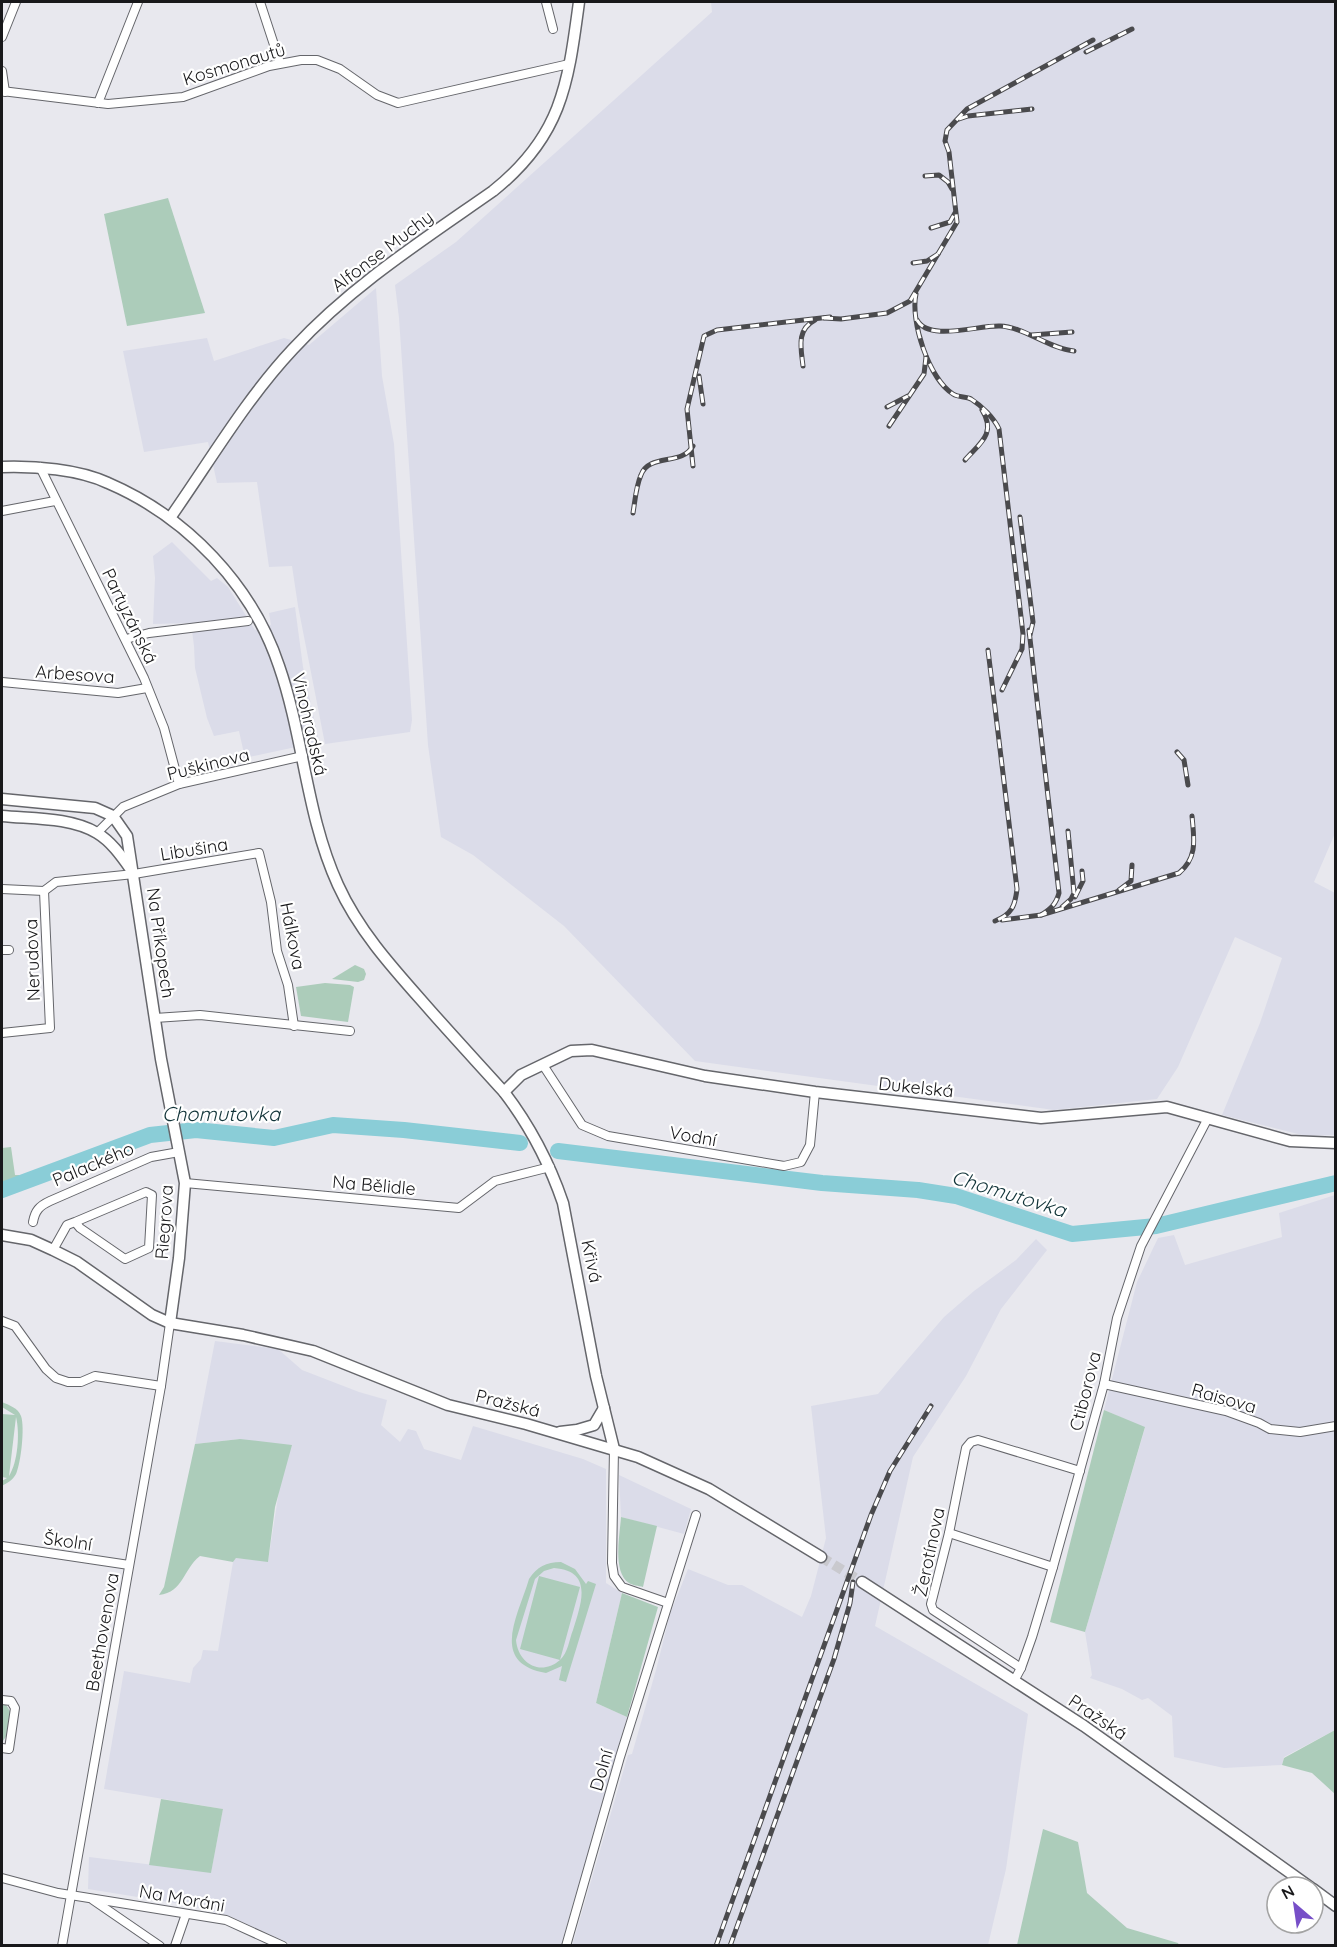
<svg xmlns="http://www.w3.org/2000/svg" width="1337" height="1947" viewBox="0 0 1337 1947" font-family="Quicksand,sans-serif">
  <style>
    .built { fill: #dbdce9 }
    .green { fill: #acccba; fill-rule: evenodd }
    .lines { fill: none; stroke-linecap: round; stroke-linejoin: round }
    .river { stroke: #8acdd7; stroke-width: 16 }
    .secondary-tunnel { stroke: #c9c9ce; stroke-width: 10; stroke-dasharray: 10 5; stroke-linecap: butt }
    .street-casing { stroke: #65666b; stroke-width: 10 }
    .secondary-casing { stroke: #65666b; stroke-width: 13 }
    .street { stroke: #fff; stroke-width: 8 }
    .secondary { stroke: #fff; stroke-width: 10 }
    .rail-casing { stroke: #4a4a4d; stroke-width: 5 }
    .rail { stroke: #fff; stroke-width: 3; stroke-dasharray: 9; stroke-linecap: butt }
    .labels { text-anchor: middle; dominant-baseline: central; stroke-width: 4.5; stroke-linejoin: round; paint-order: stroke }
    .street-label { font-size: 18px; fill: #18181a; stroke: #fff }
    .water-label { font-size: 20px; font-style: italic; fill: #113338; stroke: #fff }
  </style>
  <rect width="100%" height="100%" fill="#e8e8ee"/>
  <g class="built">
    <path d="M711,2h624l1,829 -22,51 21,11v242l-29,1 -84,-21 38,-92 22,-65 -47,-21 -57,130 -21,32 -103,11 -359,-49 -131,-135 -91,-71 -32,-18 -13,-92 -29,-427 -4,-33 61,-43 256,-230z"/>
    <path d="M376,288l6,88 12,68 18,276 -2,12 -85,12 -27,-138 -6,-40 -23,1 -12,-85 -40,1 -9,-41 -64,10 -21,-101 84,-13 7,23 70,-23 25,7z"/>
    <path d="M172,542l39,39 6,-3 11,9 27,43 16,-5 -2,-12 26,-6 8,60 16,75 -74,16 -6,-27 -25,5 -7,-18 -12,-50 -1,-22 -3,-23 -38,1 2,-46 -2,-22z"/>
    <path d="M1335,1195v535l-51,27 -2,8 -58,3 -50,-11 -2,-41 -24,-18 -6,2 -20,-11 -32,-11 2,-3 -7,-43 60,-204 -41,-18 33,-128 21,-44 16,-3 11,30 97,-28 -3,-24z"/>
    <path d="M1036,1239l11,11 -46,59 -35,67 -53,81 -38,169 153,88 -22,155 -18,76 -416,1 56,-191 4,-1 24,-84 14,-56 18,-45 40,16h14l60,32 9,-21 15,-58 -15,-132 67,-12 66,-77 30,-26 42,-31z"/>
    <path d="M215,1341l63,8 24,21 57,22 28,8 -6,25 19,17 8,-13 8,2 8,18 37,11 12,-34 110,33 23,10v114l16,10 -26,110 31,14 -66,228h-268l-66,-30 -46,-11 -93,-15 1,-32 122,15 12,-63 -119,-20 20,-118 66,12 3,-15 8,-9 2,-9 15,1 15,-89 3,-4 32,3 11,-70 -39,-52 -45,5z"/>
    <path d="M619,1475l72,34 -7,25 -63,-17z"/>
  </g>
  <g class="green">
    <path d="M168,198l37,115 -78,13 -23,-112z"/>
    <path d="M355,965l9,4 2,5 -2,6 -6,2 -26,-3z"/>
    <path d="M325,983l25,2 4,2 -6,35 -47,-6 -5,-29z"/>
    <path d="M11,1147l4,28h4l1,5 -18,7v-39z"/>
    <path d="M2,1402c7,3 16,6 19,14 4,11 0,47 -5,58 -3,6 -9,9 -14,12v-5l5,-3 -5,-1v-63l13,1 -13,-8zM16,1417c4,16 2,45 -7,59z"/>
    <path d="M1104,1410l41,17 -60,205 -35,-10z"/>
    <path d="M240,1439l52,6 -17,62 -7,55 -32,-4 -3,4 -33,-6c-17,13 -16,36 -41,39l5,-8 31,-143z"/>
    <path d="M621,1517l36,9 -14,61c-4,-1 -11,-2 -14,-4 -17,-11 -9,-49 -8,-66z"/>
    <path d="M561,1562l14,7 11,15 2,-3 8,3 -30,98 -7,-2 3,-14 -16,7c-57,-10 -28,-57 -17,-94 8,-12 17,-17 32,-17zM554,1568c40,3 27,36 19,62 -4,10 -5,23 -13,30l20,-73 -41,-11 -19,73 40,11c-20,17 -42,3 -44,-20l19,-61 9,-8z"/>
    <path d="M622,1593l36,14 -31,110 -31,-14z"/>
    <path d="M2,1702c14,8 10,29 0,40z"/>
    <path d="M1335,1730v64l-23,-21 -30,-8 2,-7z"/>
    <path d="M161,1799l62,10 -12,64 -62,-8z"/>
    <path d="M1043,1829l35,13 9,51 40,35 51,15 1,2h-162z"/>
  </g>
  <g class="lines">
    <g class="river">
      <path d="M558,1151l264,32 96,7 38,6 116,38 84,-8 180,-43"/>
      <path d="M2,1190l148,-55 46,-5 78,8 59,-13 71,5 116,13"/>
    </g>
    <path class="secondary-tunnel" d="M821,1557l41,25"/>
    <defs>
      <g id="street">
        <path d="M260,2l20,61"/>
        <path d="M546,2l7,27"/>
        <path d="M2,37l14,-35"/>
        <path d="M2,71l3,21"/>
        <path d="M2,91l106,13 75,-7 86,-31 32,-6h16l23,9 37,26 21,8 171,-39"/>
        <path d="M98,103l40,-101"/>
        <path d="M40,467l104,211 20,50 15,56"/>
        <path d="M2,511l53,-10"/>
        <path d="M126,639l23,-6 99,-12"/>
        <path d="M2,682l116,11 29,-5"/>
        <path d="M97,833l26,-26 56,-23 124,-28"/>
        <path d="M2,889l42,2 12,-9 78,-8 125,-21 12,49 6,49 11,34 6,41"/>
        <path d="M2,950h7"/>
        <path d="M155,1018l45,-3 150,16"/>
        <path d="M2,1033l48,-5 -6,-137"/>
        <path d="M543,1065l39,60 26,11 176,30 17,-4 9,-17 5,-53"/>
        <path d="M185,1183l274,25 36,-27 55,-14"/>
        <path d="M33,1222c2,-11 6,-16 17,-21l101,-44 28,-5"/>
        <path d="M53,1250l14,-25 8,-3 71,-30 6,3 -3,53 -24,11 -45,-31 -5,-6"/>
        <path d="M2,1321l13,5 31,43 10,9 12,4h13l14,-6 66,10"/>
        <path d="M1104,1384l122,27 33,12 11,6 30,3 36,-6"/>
        <path d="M614,1449l-2,114 2,13 8,11 46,16"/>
        <path d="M949,1533l104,34"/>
        <path d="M2,1546l127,19"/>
        <path d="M1021,1668l-88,-58 -2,-6 18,-71 17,-85 5,-6 7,-2 102,31"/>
        <path d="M1014,1681l7,-13 11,-31 21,-70 51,-183 13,-66 24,-72 67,-128"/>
        <path d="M2,1700l9,1 4,7 -6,41 -7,-1"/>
        <path d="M2,1878l56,15 168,27 57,26"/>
        <path d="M93,1900l67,46"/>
        <path d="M62,1946l99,-560 9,-63"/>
        <path d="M175,1946l11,-32"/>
        <path d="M566,1946l54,-189 76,-242"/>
      </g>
      <g id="secondary">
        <path d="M2,467c33,-1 76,2 106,16 79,34 144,102 171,183 25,72 27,149 59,219 20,44 52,80 84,116 27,31 55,61 82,91 26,34 45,70 59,111l33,173 18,73"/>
        <path d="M170,518c40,-57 76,-119 123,-169 58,-63 130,-109 200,-158 69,-55 75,-107 86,-189"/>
        <path d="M2,799l93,9 18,8 14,20 34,223 24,124 -6,75 -9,65"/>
        <path d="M2,816c30,3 68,1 95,17 15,9 25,24 35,38"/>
        <path d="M504,1092l17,-17 50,-24 21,-1 113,26 110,16 226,26 126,-11 123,34 46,2"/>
        <path d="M2,1235l29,5 22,10 24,12 75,53 18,8 73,12 70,16 135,54 78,19 112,33 71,32 112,68"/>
        <path d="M560,1432l17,-2 17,-5 10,-17"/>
        <path d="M862,1582l222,144 226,161"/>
        <path d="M1313,1889l23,17"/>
      </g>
    </defs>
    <use href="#street" class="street-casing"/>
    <use href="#secondary" class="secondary-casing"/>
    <use href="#street" class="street"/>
    <use href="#secondary" class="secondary"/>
    <defs>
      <g id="rail">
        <path d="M1086,52l46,-23"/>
        <path d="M959,119l9,-3 64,-7"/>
        <path d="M925,176l14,-1 9,7 4,7"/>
        <path d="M931,228l19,-6 5,-9"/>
        <path d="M913,263l14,-2 11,-7"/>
        <path d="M916,294c-6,27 13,85 37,100 6,4 13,2 18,5 11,7 23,19 28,30l24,205 -1,15 -20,41"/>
        <path d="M824,318l17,1 46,-6 23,-12 47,-79 -8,-70 -4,-11 2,-11 20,-21 126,-69"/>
        <path d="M917,320c12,22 61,5 83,6 24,1 48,22 74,25"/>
        <path d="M1032,335l40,-3"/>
        <path d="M803,366c-2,-18 -7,-36 12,-46"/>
        <path d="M699,376l4,28"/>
        <path d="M887,407l21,-11"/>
        <path d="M889,426l35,-52 2,-17"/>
        <path d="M965,460c14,-16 32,-26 17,-50"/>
        <path d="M693,466l-6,-57 17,-73 13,-6 113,-13"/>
        <path d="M633,513c2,-12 3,-27 8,-38 8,-22 41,-9 52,-29"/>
        <path d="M1020,517l13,105 -3,13"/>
        <path d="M1029,630l30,263c-3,11 -8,16 -18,22"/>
        <path d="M988,650l29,239c-2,17 -5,25 -22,32"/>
        <path d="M1177,752l7,8 4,25"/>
        <path d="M1119,890l12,-9 1,-16"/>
        <path d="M1075,897l8,-16 -1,-10"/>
        <path d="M1062,907l9,-8 3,-6 -6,-62"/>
        <path d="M1002,920l39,-5 138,-42c19,-16 15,-34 13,-57"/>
        <path d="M716,1946l155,-431 19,-44 41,-65"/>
        <path d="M730,1946l104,-287 16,-56 3,-21"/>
      </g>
    </defs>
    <use href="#rail" class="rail-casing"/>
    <use href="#rail" class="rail"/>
  </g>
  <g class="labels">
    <g class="street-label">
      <text transform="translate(234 64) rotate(-17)">Kosmonautů</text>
      <text transform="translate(382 251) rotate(-37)">Alfonse Muchy</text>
      <text transform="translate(130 616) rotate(64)">Partyzánská</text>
      <text transform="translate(75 674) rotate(4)">Arbesova</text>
      <text transform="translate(310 724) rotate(77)">Vinohradská</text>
      <text transform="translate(208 764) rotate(-14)">Puškinova</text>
      <text transform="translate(194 849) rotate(-9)">Libušina</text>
      <text transform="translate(293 936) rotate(79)">Hálkova</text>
      <text transform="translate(161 943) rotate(82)">Na Příkopech</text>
      <text transform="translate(32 960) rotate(-92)">Nerudova</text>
      <text transform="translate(916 1087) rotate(6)">Dukelská</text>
      <text transform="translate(693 1136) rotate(10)">Vodní</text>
      <text transform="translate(93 1164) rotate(-23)">Palackého</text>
      <text transform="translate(374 1185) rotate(5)">Na Bělidle</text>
      <text transform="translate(164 1222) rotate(-86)">Riegrova</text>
      <text transform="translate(592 1261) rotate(78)">Křivá</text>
      <text transform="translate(1085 1391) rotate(-76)">Ctiborova</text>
      <text transform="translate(1224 1398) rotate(16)">Raisova</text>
      <text transform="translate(508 1403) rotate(14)">Pražská</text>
      <text transform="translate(68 1541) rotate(8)">Školní</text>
      <text transform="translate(929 1552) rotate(-78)">Žerotínova</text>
      <text transform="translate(102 1632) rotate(-80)">Beethovenova</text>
      <text transform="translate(1098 1717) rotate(34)">Pražská</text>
      <text transform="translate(601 1770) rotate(-74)">Dolní</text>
      <text transform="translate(182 1898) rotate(10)">Na Moráni</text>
    </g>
    <g class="water-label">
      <text x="221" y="1113">Chomutovka</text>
      <text transform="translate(1009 1193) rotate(17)">Chomutovka</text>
    </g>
  </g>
  <rect width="1337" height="1947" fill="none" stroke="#18181a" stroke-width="6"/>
  <g transform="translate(1295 1905) rotate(331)"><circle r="28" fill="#ffffff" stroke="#a3a3a3" stroke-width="1.5"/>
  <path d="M0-4.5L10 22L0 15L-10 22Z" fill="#774fc8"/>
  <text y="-9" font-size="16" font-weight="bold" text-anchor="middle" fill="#18181a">N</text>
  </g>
</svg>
